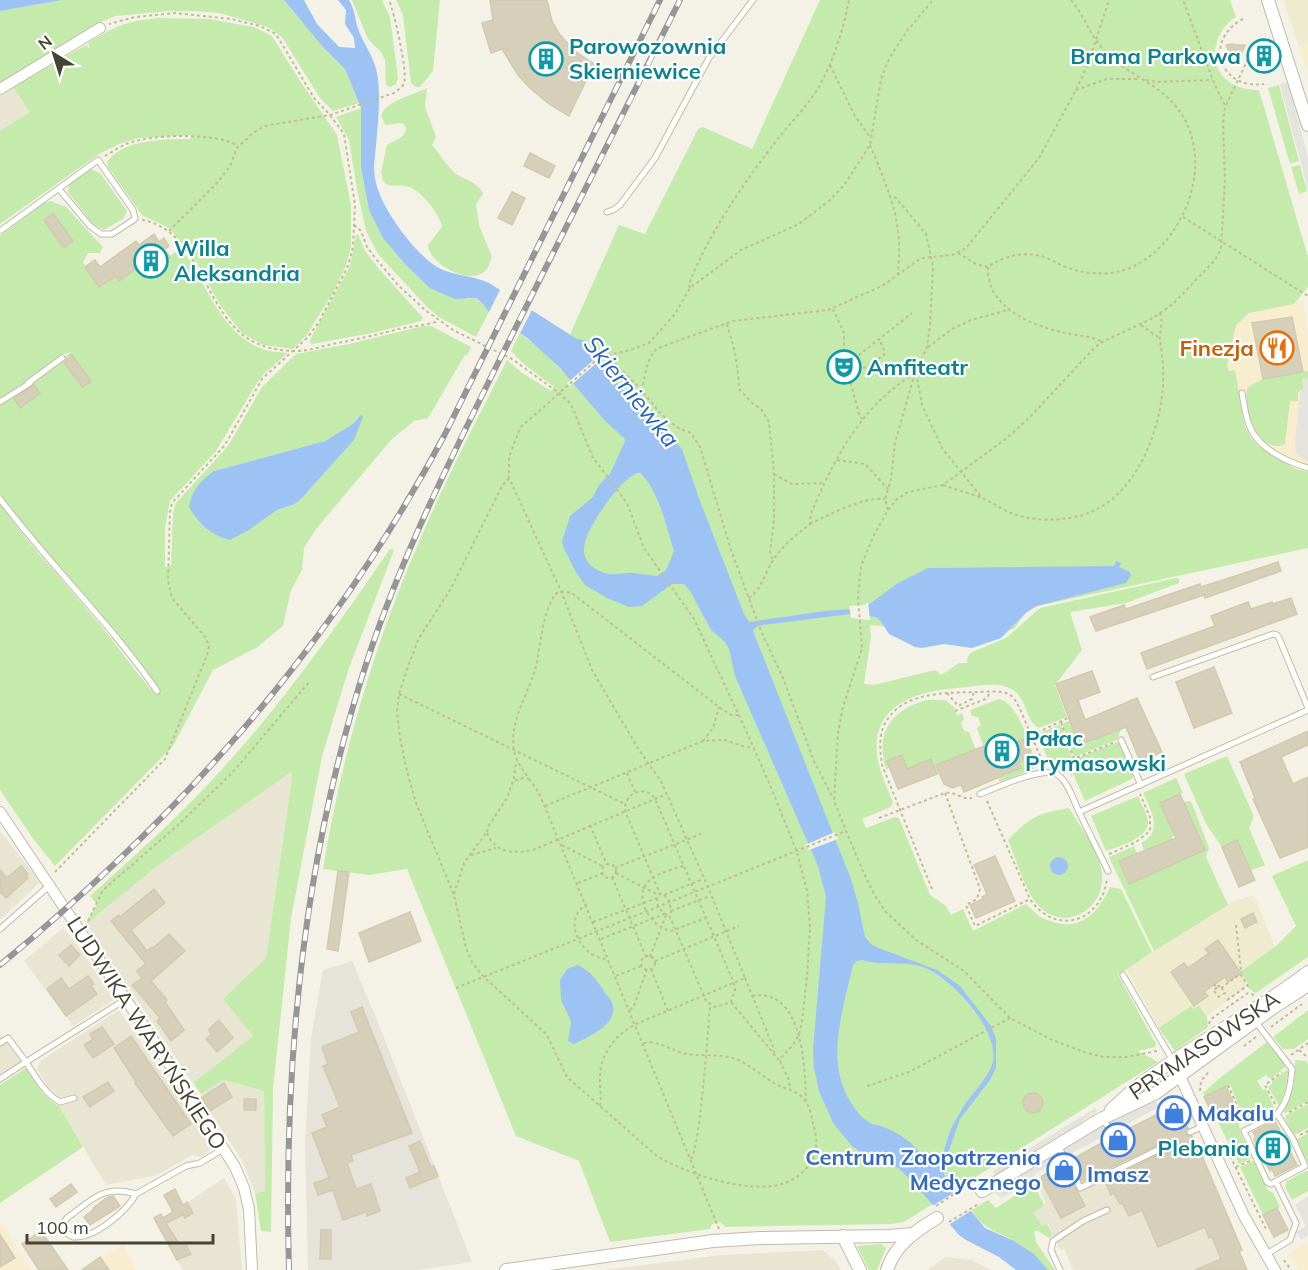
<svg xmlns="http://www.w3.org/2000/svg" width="1308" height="1270" viewBox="0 0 1308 1270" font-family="Mulish,sans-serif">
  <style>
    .residential { fill: #e8e5d3 }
    .commercial { fill: #f8edcf }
    .industrial { fill: #e6e3da }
    .education { fill: #eeebce }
    .green { fill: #c4ebab; fill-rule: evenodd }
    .parking { fill: #e5e3de }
    .water { fill: #9dc3f5; fill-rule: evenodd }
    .pier { fill: #f4f2e6 }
    .building { fill: #d6d0ba; stroke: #d2caad; stroke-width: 1.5 }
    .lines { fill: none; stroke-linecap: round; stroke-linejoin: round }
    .service-casing { stroke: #c0bca7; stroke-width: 7 }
    .minor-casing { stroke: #c0bca7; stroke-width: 12 }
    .tertiary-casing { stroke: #c0bca7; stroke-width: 14 }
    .path { stroke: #c3bb98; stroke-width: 2; stroke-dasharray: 3 3; stroke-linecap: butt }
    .service { stroke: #fff; stroke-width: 5 }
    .minor { stroke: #fff; stroke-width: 10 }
    .tertiary { stroke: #fff; stroke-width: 12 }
    .rail-casing { stroke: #969696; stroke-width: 6 }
    .rail { stroke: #fff; stroke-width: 4; stroke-dasharray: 11; stroke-linecap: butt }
    .labels { text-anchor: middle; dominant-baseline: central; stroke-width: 4.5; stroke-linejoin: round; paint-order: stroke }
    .culture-label { font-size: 22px; font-weight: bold; fill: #0d838f; stroke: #fff; text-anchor: start }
    .food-label { font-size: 22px; font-weight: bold; fill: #c56008; stroke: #fff; text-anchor: end }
    .street-label { font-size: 22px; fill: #474334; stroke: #fff }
    .shop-label { font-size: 22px; font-weight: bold; fill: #366cbe; stroke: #fff; text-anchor: start }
    .water-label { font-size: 24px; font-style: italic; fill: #2663bb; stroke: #fff }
  </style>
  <rect width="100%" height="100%" fill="#f4f2e6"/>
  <g class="residential">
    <path d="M13,87l17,25 -30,19v-37z"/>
    <path d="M291,771l1,7 -26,180 -43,41 30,37 -60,47 -107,-159 75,-61z"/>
    <path d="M0,831l40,51 -40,38z"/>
    <path d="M63,928l19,23 32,49 -41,26 -49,-65z"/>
    <path d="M119,1010l93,138 -10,9 -10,-2 -35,20 -51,10 -47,-79 2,-8 -13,-11 -11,-18 3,-8z"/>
    <path d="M0,1034l22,27 -22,14z"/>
    <path d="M223,1080l41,11 1,100 -10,2 -12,-31 -42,-64v-4z"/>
    <path d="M1174,1106l4,2 22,43 30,70 -2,1 14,28 -47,20h-122l-9,-21 -4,1 -12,-26 -6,3 -10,-15 14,-9 -9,-20 4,-2 1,-5z"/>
    <path d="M224,1178l12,21 6,71h-59l-27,-47z"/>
    <path d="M823,1250l12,10 6,10h-237l117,-15z"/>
    <path d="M945,1257l27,3 19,10h-63z"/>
  </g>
  <g class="commercial">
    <path d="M1308,43v33l-9,-30z"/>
    <path d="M1303,301l5,31v140l-13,-3 -37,-23 -7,-8 -6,-11 -10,-57 -6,1 -2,-6 8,-40 14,-12z"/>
    <path d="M0,1221l32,49h-32z"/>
    <path d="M1308,1241v29h-9l-12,-16z"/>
    <path d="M124,1244l12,26h-54l18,-13z"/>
  </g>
  <path class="industrial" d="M352,961l25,59 95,242 -55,8h-109l-3,-127 6,-105 12,-68z"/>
  <g class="education">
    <path d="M1283,0h25v43l-9,3z"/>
    <path d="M1254,895l21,52 15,23 -33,24 -10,-7 -40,29v12l-32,23 -16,-23 -33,-59 105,-67z"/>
  </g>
  <g class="green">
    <path d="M62,0h222l38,46 23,23 14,34 -26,8 -13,-13 -38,-61 -14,-10 -49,-14 -24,-2h-26l-53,5 -20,8 -96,59v-72z"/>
    <path d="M352,0h30l8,17 8,61 -2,6 -6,3 -4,-2 -1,-25 -4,-8 -13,-13z"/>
    <path d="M396,0h44l-7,71 -13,16h-4l-5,-4 -8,-68z"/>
    <path d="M820,0h410l6,17c-22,13 -30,47 -8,64 9,7 21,9 31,9l49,167v30l-14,17 -45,9 -13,12 -9,40 2,6 6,-1 10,57 6,11 7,8 37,23 13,3v76l-280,60 -13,20 -23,10 -122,-13 1,12 -7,47 10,1 61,-15 6,5 18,-12h8l1,-7 4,-4 34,-14 34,-30 136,-30 3,1v4l-3,1 -50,19 -56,9 12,38 -27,35 12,32 -28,11c-16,-8 -10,-33 -32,-41 -14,-5 -35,0 -50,1 -40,3 -85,17 -80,66 2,17 10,33 16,48l-2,5 -29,12 4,9 29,-11 4,1 31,77 16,11 5,9 12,-6 10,22 53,-27c6,5 12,13 19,15 33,15 52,-4 65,-32l11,2 31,63 -34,23 38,69 -1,3 -17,4 20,11 -254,160 -13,2 -165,3 -6,-5 -8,2 -2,5 -100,13 -31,-81 -63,-25 -109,-267 -38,6 -46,-6c18,-110 49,-218 93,-320 27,-65 60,-127 91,-189l15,13 29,18 3,-4 -29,-22 -14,-14 9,-18 25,20 20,21 6,-42 48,-107 26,9 53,-105 5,-2 49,22z"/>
    <path d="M159,18l50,1 45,8 18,9 28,45 37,54 14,70v42l-5,19 -13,27 -27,43 -13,13 -30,-4 -21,-12 -22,-28 -23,-42 -22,-28 -6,-7 -27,-13 -34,-48 -1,-5c15,-23 59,-23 83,-23l3,-4 -54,3 -20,6 -20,10 -99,70v-93l30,-19 -17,-25 73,-42 4,4 -2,-6c27,-17 38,-22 71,-25z"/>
    <path d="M1279,85l20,76 -9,3 -22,-76z"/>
    <path d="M427,88l-2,19 11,30 -4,8c8,9 18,27 29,32 9,4 18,7 22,17l-7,10 3,21 13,32c-2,4 -3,10 -6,13 -15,17 -57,-6 -58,-25l14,-18c-2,-13 -23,-40 -37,-41 -9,-2 -15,3 -22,-5l-2,-9 6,-27c8,-5 20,-8 19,-18l-4,-4 -17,2 -4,-10c8,-16 31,-19 46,-27z"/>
    <path d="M361,108v60l8,42 98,89 8,-1 8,6 6,8 -13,25 -37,-20 -13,-11 -48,-52 -12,-23 -9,-42 -8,-49 -13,-23z"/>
    <path d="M1300,165l7,26 -8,3 -8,-27z"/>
    <path d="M90,169l10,4 27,38 -4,8 -19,11 -11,-6 -25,-32 1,-8z"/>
    <path d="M51,201l15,6 37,40 -3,6h-12l-5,9 16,25 17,-11 3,4 18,-22 10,14 34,-24c25,33 38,83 79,100 9,4 19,4 28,5l-24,21 -9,12 -39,65 -46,50 -5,27v39l6,-1 2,-54 3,-9 52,-57 34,-59 34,-33 53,-10 74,-18h8l40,21 -4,9 -2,-1 -37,63 -14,3 -23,19 -75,89 -12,19 -2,22 -11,20 -8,36 -27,22 -43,22 -40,76 -118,120 -21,-26 -34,-50v-286c30,43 67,80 100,121 19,22 35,47 55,69h4l1,-5 -114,-136 -46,-59v-88l71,-54 -7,2 -64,45v-163l44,-33zM53,213l20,28 -9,7 -20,-28zM358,417l-4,23 -52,58 -7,6 -18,6 -28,20 -35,-59 111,-30 26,-16z"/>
    <path d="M358,234l7,17 14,18 44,49 -2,3 -49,12 -60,11 -2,-1v-3l40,-74 6,-31z"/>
    <path d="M1308,371v16l-10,5v9h-8l-5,43c-26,13 -44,-39 -37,-57l15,-8z"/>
    <path d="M390,549l4,1 -45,118 -27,88 -31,162 -18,171 -2,143 -10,-1 -6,-38 10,-2 -1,-100 -41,-11 -22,14 -8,-11 60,-47 -30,-37 43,-41 26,-180 -1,-6 -130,91 -75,61 11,-20 -7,-8c41,-37 84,-75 122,-116 66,-70 123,-151 178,-231z"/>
    <path d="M999,699c20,5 30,45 37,63l-2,6 -3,2 -31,12 -2,-3 23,-11 -3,-6 9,-4 2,-10 -4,-9 -12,7 -3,-6 -25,10 -8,-22 4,-3 -3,-8 -6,-1 -2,-6z"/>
    <path d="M927,700h18l9,7 3,8 5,-2 2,6 -3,4 3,8 5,1 8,21 -40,21 -6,-15 -24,10 -5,-13 -16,14c-11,-38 5,-60 41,-70z"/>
    <path d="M1069,721l10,25 42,-17 -4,11 -43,17 -12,-33z"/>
    <path d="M1061,724l11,34 -21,8 -14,-32z"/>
    <path d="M1118,742l15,34 -1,3 -47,22 -17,-39z"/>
    <path d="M1227,756l26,58v5l-4,9 16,37 -15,6 -13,-30 -15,6 -16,-23 -22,-50z"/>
    <path d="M1176,778l7,15 -23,10 14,31 -3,6 -26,12 -4,-9c23,-12 10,-32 2,-50z"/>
    <path d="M1138,796c3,8 10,18 10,26 0,17 -29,24 -42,29l-15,-35z"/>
    <path d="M1189,801l3,2 17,45 -3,9 22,48 -74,46 -45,-94 25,-11 3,7 -18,9 10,22 76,-34 -21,-48z"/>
    <path d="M1069,808c11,19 31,43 33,66 3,38 -41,60 -66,29 -12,-16 -20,-44 -28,-63 23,-24 29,-26 61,-32z"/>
    <path d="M1308,860v97l-53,36 -8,-6 3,-2 -10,-13 36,-26 20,-20 -24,-50z"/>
    <path d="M1191,1006l2,3 6,-3 8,11 1,10 -33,24 -16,-23z"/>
    <path d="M1308,1010v29l-14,10h-11l-10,-12z"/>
    <path d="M1267,1042l20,23 -16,14 -5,-4 -9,6 6,9 3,-1 9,21 -29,14 -16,-40 -25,13 -2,-4 18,-16z"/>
    <path d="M1295,1060l11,1 2,3v37l-23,12 -2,-2 11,-25z"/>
    <path d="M26,1068c9,14 18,31 33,38l24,41 -83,56v-118z"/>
    <path d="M1287,1070h2l-1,14 -9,22 -11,-19 4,-3v-3z"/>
    <path d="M1308,1104v24l-11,6h-3l-9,-16 1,-3z"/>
    <path d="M1236,1110l5,25 11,23 -13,6 -22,-44z"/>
    <path d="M1308,1133v30l-12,-23z"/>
    <path d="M1253,1161l15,29 5,3 7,14 -17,8 -23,-48z"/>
    <path d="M1306,1171h2v20l-16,9 -7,-13 2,-6z"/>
    <path d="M1034,1183l10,22 -11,8 9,13 5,-2 6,11 -4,3 -11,-7h-4l2,11 19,28h-7c-11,-11 -20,-21 -34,-29 -17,-10 -32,-12 -42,-31l16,-10 8,8z"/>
    <path d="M881,1244l5,4 -9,22h-8l-12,-24z"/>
  </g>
  <g class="parking">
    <path d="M1288,82l20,76v32l-28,-106z"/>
    <path d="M1308,378v84l-12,-8 -1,-10 5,-51 3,-3 -1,-11z"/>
    <path d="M1144,1081l15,26 -107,57 -17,10 -2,5 -31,19 -9,-6 -2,-6 110,-67z"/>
    <path d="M1095,1108l2,4 -101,63 -3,-4z"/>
    <path d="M1308,1196v39l-7,5 -5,-8 10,-6 -11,-21z"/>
  </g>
  <g class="water">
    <path d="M0,0h62l-62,11z"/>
    <path d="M284,0h20l13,24 22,23 16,1 -1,-10 -9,-14 1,-14 -8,-10h11c5,8 6,17 8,26 5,16 17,30 20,47 4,23 1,49 -1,73 -1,10 -3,22 -1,32 3,26 39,75 62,89 16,9 36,8 52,16l88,56 9,2 1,9 10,13 85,86 18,52 44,113 5,8 76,-11 39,-3 34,-25 30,-15 186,-2 2,-5 5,2 -2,4 11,5 1,3 -5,8 -89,23 -10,6 -26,26 -29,10 -28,-4 -22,4 -7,-1 -26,-13 -9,-14 -4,-3 -26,-3 -87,11 -7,2 -3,4 98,248 7,24 7,34 7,8 12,5 53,20 23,16 31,40 5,13v29l-6,12 -30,39 -15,43 -1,12 4,9 37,45 29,13 20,13 14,16h-32l-17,-13 -33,-17 -7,-5 -49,-56 -12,-11 -39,-17 -8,-6 -18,-22 -14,-32 -5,-23 -1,-19 13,-152 -8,-31 -83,-190 -6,-27 -4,-7 -14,-12 -21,-39 -6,-7h-12l-30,22 -13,1 -22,-9 -22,-13 -8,-11 -13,-25 -2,-8 8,-25 23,-19 6,-12 11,-11 15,-33 -1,-3 -18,-16 -46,-54 -34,-31 -37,-25 -6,-8 -7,-6 -21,1 -25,-11 -25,-24 -22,-26 -14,-28 -8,-42v-60l-16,-39 -23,-23zM636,473h4c18,16 27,55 34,78l-8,19 -9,6c-8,-1 -16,-2 -23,-3 -11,-1 -21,4 -32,-1 -31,-13 -15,-38 -3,-58 11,-16 20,-30 37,-41zM862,960c23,7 47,-1 68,10 26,14 72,63 62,95 -6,17 -23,30 -31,46 -4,6 -8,13 -11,20 -4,10 -5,22 -12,30l-16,-5c-9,-14 -24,-24 -39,-29 -5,-2 -9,-2 -13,-4 -8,-5 -12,-10 -16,-16 -31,-41 -11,-97 -1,-142l4,-4z"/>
    <path d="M361,415l2,2 -9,23 -52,58 -7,6 -18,6 -28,20 -19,10c-20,-5 -31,-16 -41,-33 3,-17 11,-26 25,-36l111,-30 26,-16z"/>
    <circle cx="1059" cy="866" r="9"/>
    <path d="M578,965c12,6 19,15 26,26 2,4 7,8 8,12 8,21 -24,34 -38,41l-6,-3 3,-20 -10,-21 -1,-20 7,-11z"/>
  </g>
  <g class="pier">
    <path d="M501,288l32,20 -14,27 -31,-21z"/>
    <path d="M596,358l3,3 -29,25 -3,-3z"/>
    <path d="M868,602l2,18 -19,-2 -2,-12 15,-1z"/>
    <path d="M835,832l3,7 -29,11 -4,-5z"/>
    <path d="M958,1190l17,18 -28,18 -16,-19z"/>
  </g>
  <g class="building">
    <path d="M490,0h57l5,21 8,14 16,17 18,12 -25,52 -20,-12 -19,-16 -12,-13 -16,-26 -11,4 -9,-30 11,-3z"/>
    <path d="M1233,44l3,1h9l-3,7 -9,4 -3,-3 -4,-8z"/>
    <path d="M1260,50l9,8 5,7 -6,3 -7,-2 -2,-4z"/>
    <path d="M530,153l25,13 -6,12 -25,-12z"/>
    <path d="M512,192l13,6 -13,27 -14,-7z"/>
    <path d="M53,213l20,28 -9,7 -20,-28z"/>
    <path d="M154,234l5,8 5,-4 5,8 -5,4 6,7 -23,15 -6,-7 -22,16 -3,-5 -17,11 -14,-20 10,-7 5,7 36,-26 3,4z"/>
    <path d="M1292,317l11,55 -40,7 -11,-56z"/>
    <path d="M72,355l19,26 -8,6 -19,-24z"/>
    <path d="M34,385l6,8 -20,15 -6,-9z"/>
    <path d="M1278,562l3,9 -76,27 -1,-3 -108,36 -6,-14 34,-12 2,4 74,-25 1,3z"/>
    <path d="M1291,598l6,16 -150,55 -6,-16 74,-27 -4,-10 37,-14 3,7 21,-7 1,2z"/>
    <path d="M1214,667l18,46 -38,15 -18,-46z"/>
    <path d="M1092,671l8,21 -22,8 7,20 52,-22 25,54 -22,9 -14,-34 -47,18 -23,-61z"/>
    <path d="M1308,731v14l-27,12 12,27 15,-7v70l-28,11 -27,-59 2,-1 -15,-36z"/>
    <path d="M1025,739l5,12 -3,7 -9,4 3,6 -57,24 -3,-7 -9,3 -8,-4 -8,-19 48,-19 1,4 25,-10 2,4z"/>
    <path d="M902,755l5,14 24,-10 6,15 -39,15 -11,-28z"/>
    <path d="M1180,794l25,56 -76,34 -10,-23 57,-23 -16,-35z"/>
    <path d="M1237,840l18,40 -16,7 -17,-40z"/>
    <path d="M995,856l20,45 -39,17 -6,-13 13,-6 -1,-2 5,-3 -13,-29z"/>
    <path d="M21,866l7,8 -2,1 2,3 -22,20 -6,-6v-22l7,8z"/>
    <path d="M338,871l11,1 -11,79 -11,-2z"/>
    <path d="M154,889l11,14 -34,27 16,21 5,-4 1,1 16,-14 16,17 -34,30 16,19 -2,2 19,28 -13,11 -14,-20 3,-3 -28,-33 10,-7 -5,-7 9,-7 -35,-43 8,-6 1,2z"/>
    <path d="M410,912l11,29 -52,21 -10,-29z"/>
    <path d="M1253,913l4,9 -12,6 -4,-9z"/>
    <path d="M1218,940l23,33 -13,9 -3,-5 -21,15 4,4 -14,10 -23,-34 13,-9 4,5 21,-15 -4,-4z"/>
    <path d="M71,945l9,10 -11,11 -10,-11z"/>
    <path d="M88,976l6,8 -3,2 6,8 -31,22 -19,-27 14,-11 8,11z"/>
    <path d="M362,1007l50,126 -61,22 2,6 -6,2 9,26 15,-5 9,27 -13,5 -1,-4 -23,8 -10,-30 -15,5 -4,-12 15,-5 -17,-45 15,-6 -5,-12 18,-8 -17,-41 5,-2 -6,-17 37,-15 -8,-20z"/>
    <path d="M219,1020l14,18 -16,14 -11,-13 5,-4 -2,-6z"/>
    <path d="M102,1027l12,17 -21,14 -9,-13 9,-6 -3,-5z"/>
    <path d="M131,1036l60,88 -18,12 -38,-53 1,-1 -22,-34z"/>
    <path d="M108,1082l6,9 -24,16 -7,-10z"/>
    <path d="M224,1083l8,14 -22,14 -9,-13z"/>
    <path d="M1226,1086l9,21 -20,12 -11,-22z"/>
    <circle cx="1033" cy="1103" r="10"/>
    <rect x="244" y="1099" width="12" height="11"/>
    <path d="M1174,1106l4,2 10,20 -3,3 1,3 6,2 8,15 42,99 -3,1 8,19h-52l26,-11 -9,-22 -3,1 -4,-11 -47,20 -16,-37 -13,6 -7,-13 -2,1 -6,-11 -3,2 -6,-14 67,-33 3,-4 -3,-4h-4l-86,41 -3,-4h-4l-2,6 12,23 -24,12 -20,-37 1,-5 21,-12 6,2 2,-2v-4l39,-22 6,2 2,-6z"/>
    <path d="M1275,1121l22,44 -22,11 -3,-7 -2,2 -5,-10 -2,1 -9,-23 2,-2 -3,-5z"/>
    <path d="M420,1141l11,26 3,-1 4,10 -28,12 -4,-10 14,-6 -11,-26z"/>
    <path d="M71,1184l6,8 -21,15 -6,-8z"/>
    <path d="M175,1189l8,16 4,-3 6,11 -8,5 -2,-3 -17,8 13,21 6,-2 6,12 -14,6 -23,-42 7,-4 2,4 10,-6 -9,-17z"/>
    <path d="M113,1196l7,10 -30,19 -6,-8 10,-8 -1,-1 15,-11z"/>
    <path d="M1277,1208l11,22 -14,7 -11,-22z"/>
    <path d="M321,1230h10v29h-11z"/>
    <path d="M41,1231l27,39h-29l-17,-26z"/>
    <path d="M0,1235l15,23 -15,9z"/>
    <path d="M100,1257l9,13h-27z"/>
  </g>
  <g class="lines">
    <defs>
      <g id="service">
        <path d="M607,212l6,-2 7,-5 35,-47 54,-100 44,-58"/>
        <path d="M0,231l98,-71 35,50 2,9 -23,15h-11l-11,-8 -31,-37"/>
        <path d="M28,383l34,-25"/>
        <path d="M1242,393c2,11 3,23 8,34 8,21 37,35 58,41"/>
        <path d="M0,402l30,-19"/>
        <path d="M0,499c50,66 110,124 157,192"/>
        <path d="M1153,677l120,-43 4,1 2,3 29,70"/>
        <path d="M1121,740l20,45"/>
        <path d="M980,794c16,-6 64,-29 78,-19 10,7 16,26 21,37l229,-102"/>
        <path d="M1079,812l29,59"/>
        <path d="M0,929l50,-44"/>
        <path d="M1123,975l50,86"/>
        <path d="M1255,1021l37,48c-1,15 -4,34 -16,46l-32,16 23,51 4,2 34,-18 -12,-27 -16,-25"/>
        <path d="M0,1043l8,-5 18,24 100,-63"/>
        <path d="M0,1079l26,-17c10,15 18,31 34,40l14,-4"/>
        <path d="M1101,1119l7,7 6,10"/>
        <path d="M1190,1132l12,-5"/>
        <path d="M1058,1146l9,16"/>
        <path d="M1077,1181l3,7 90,-44"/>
        <path d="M136,1194c-10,18 -42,45 -63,43l-10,-6v-8l4,-5c25,-18 36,-34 69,-24l50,-28 14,-3 23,-14"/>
        <path d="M1265,1255l25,-15 6,-17 -20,-41"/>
        <path d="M1060,1270l-9,-20 2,-9 30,-20 24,-11"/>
      </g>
      <g id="minor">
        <path d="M0,89l100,-61"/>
        <path d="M0,812l176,262 59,93 9,21 5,21 3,61"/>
        <path d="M1173,1061l71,155 31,54"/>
      </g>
      <g id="tertiary">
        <path d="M1268,0l40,125"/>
        <path d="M1111,1110c11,-10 22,-21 35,-30 52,-39 110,-68 162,-108"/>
        <path d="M982,1191l119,-72 55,-26 114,-83 38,-25"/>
        <path d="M843,1236l17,34"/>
        <path d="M506,1270l207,-29 47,-3 129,-2 24,-2"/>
        <path d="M887,1270c8,-25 28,-39 50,-52"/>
      </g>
    </defs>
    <use href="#service" class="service-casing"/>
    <use href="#minor" class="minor-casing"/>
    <use href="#tertiary" class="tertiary-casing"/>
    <g class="path">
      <path d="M1243,19c-40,21 -24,71 21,65"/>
      <path d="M830,65l25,51 15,21"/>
      <path d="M1146,80l10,2 56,-2"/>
      <path d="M1076,90l31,-11h33"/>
      <path d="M1226,105l26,-54"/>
      <path d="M870,145c13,32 27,62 29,96 1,12 -1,23 -1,34"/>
      <path d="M105,156c7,-4 14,-9 21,-12 24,-10 91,-12 112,2"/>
      <path d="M1183,217l125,79"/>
      <path d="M142,220c59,10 62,95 110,121 13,7 29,10 44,10 12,0 24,-4 36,-7 22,-4 44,-9 66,-15 13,-3 28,-3 40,-8"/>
      <path d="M354,225l7,6 6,16 9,12 22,26 27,25 28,20 59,29 47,34 12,11 21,52 35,47 17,45 50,71 54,116 24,55 25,62 10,39 3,36 -3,50 -5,44 -3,14 -6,10 -14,15 -48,-58"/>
      <path d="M169,231l49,-49 12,-16 7,-18 16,-15 12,-7 65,-11 64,-22c4,-3 9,-6 10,-10 4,-11 -10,-71 -15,-83"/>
      <path d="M958,253l18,11 12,3c17,-12 37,-16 56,-10 9,3 17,9 25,11 13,5 27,6 41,5 26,-2 52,-23 65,-45 27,-41 30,-98 -10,-133 -19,-16 -45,-26 -62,-46 -13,-14 -19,-34 -32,-49"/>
      <path d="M988,267c-2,41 46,60 78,66 12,3 26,3 36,9"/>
      <path d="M690,288l-1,-4c18,-48 56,-103 88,-144 13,-17 28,-31 40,-50 16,-27 26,-59 32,-90"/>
      <path d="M833,309l11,24v18l13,12 -1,8 -6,9 9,34 3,5"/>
      <path d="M727,324l8,28 5,38 11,12 10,7 8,13 5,52v45l-4,33 3,9"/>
      <path d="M1141,325l17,12"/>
      <path d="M928,347l24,-18 19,-9 37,-10"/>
      <path d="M606,354l36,37 19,23 17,14 13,5 9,14 31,103 30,81 22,47 31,83 19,37"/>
      <path d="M854,359l58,-46"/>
      <path d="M857,369l10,-2 17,-12 1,-3 -6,-13"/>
      <path d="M642,391c3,-15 4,-33 16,-43l75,-27 95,-11 54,-24 39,-28 31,-3 14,-7 73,-90 37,-68 12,-26 21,-64"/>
      <path d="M837,460l28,4 23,25"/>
      <path d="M774,474l18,10 33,-1"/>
      <path d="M509,478l-7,8 -52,104 -31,48 -11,28 -9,28 -2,17 3,27 7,33 9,32 38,92 12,53 6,14 11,14 64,59 20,42 91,80c31,17 79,33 114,29 20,-2 43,-18 44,-40 1,-7 -1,-15 -3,-22 -1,-7 -3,-16 -7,-22 -7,-12 -23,-13 -34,-20 -12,-8 -26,-20 -39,-24 -15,-4 -31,-2 -46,-4 -15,-2 -27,-14 -43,-11"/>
      <path d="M943,485c13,5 27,8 39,13 10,4 19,11 29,15 18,7 39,8 59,5 60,-9 89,-78 93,-132 1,-15 -1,-31 -3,-46 -1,-9 4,-18 0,-27"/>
      <path d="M888,510l-3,-11 6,-20 4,-36 19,-67 13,-29 3,-21 3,-60 -7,-32 -30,-36 -4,-2"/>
      <path d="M810,524c20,-10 53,-27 75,-25"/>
      <path d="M749,598c12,-8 16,-25 23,-36 10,-16 24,-27 38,-38 -1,-11 6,-21 10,-31 20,-45 48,-91 91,-117l6,2 5,27 20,43 40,50"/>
      <path d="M947,693l11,13 14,-7 2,-7"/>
      <path d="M399,694l226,110"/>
      <path d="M955,711l28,-11 4,-2 3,-6"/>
      <path d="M1061,722l13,37"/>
      <path d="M1032,735l36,-17"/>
      <path d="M703,741l10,-13 6,-21"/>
      <path d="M1066,762l47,-19"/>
      <path d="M1056,765l10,-3 6,13"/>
      <path d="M627,773l8,19"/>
      <path d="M514,779l2,-18"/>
      <path d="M529,779l10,14 180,436"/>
      <path d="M945,793l35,96 -3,10 -11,6 9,21 55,-27"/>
      <path d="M987,801l43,98c26,38 71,23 77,-20"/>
      <path d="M545,806l158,-65 22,-1 20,7 8,1"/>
      <path d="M879,818l66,-25c10,-2 17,7 27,5"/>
      <path d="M590,825l17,40"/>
      <path d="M487,832l2,-7 18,-27 6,-17 10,-3 6,1c-6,-9 -13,-18 -15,-28 -5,-29 13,-55 21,-81 6,-23 6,-51 18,-72 4,-9 13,-7 20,-4l146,113 12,8h8"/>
      <path d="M562,845l42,22"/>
      <path d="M1109,854l27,-12 14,-11v-14l-10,-23"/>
      <path d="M471,855l25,-7"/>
      <circle cx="609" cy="871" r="7"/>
      <path d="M683,866c-9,3 -22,6 -30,12 -24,15 -3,49 18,53l35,-13"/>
      <path d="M615,868l86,-34"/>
      <path d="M55,872l110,-113 42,-104 2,-9 -3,-8 -34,-40 -4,-17 2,-69 2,-9 53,-58 37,-66 45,-41 12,-16 29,-56 5,-19 2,-42 -11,-71 -14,-19 -16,-17 -38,-64 -16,-8 -29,-7 -56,-6 -40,4 -26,7"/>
      <path d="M616,873l42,22"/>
      <path d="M612,877l34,80"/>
      <path d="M578,883l25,-10"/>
      <path d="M932,889l-50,-124c-2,-15 -4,-32 5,-45 18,-29 61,-27 90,-28 9,0 23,-2 32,2 6,4 8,9 11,15l23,54"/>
      <path d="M454,894l10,-31 23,-31c7,21 26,22 46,18l134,-56"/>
      <path d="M664,895l6,7 1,11"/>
      <path d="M657,898l1,9 8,8h3l37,86 9,6 16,-5 4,-12 -1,-7 -79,-184c-10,-16 -32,-5 -30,12l35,83"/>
      <path d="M587,904c-27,16 -5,55 21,55"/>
      <path d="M671,911l39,-15"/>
      <path d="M88,921l15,-31 75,-65 54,-52 78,-92"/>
      <path d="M593,922l64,-24 3,-4 4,1 39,-16"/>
      <path d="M1236,925l5,45"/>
      <path d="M601,939l63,-25"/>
      <circle cx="648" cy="963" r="7"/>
      <path d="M650,957l16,-42"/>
      <path d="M655,961l84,-35"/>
      <path d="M651,969l17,42"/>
      <path d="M616,976l25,-10"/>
      <path d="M745,978l29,71v5"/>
      <path d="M1214,984l3,4 3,-3 5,8 -3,2"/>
      <path d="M456,988l390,-157"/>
      <path d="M1217,988l-4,2 6,7 3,-2"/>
      <path d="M1221,988l19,-14 8,11 -22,16"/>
      <path d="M752,996c51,-9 53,71 54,105"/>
      <path d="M630,1010l4,-4 13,-37"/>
      <path d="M1209,1024l2,-5 37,-26 6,2"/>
      <path d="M1271,1027l31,-23"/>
      <path d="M1244,1046l12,-9"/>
      <path d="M1299,1050l9,8"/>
      <path d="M1157,1051l-31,6h-22l-20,-5 -34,-13 -40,-21 -46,-47 -48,-31 -30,-28 -11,-16 -14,-29 -27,-66 4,-68 5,-26 19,-59 -4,-51 3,-31 13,-31 14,-25 9,-11 11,-7 35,-7 64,-47 25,-23 62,-67 8,-6 51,-24 20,-14 42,-44 6,-11 4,-70 -2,-55 2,-18 -11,-23 -31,-83"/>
      <path d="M1291,1055l17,-12"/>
      <path d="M780,1061l9,19 1,9"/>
      <path d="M1228,1085l10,23 3,14"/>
      <path d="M867,1086l42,-14 101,-54"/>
      <path d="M1200,1091l1,-10 9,-11"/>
      <path d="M1275,1104l-10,-19 17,-13"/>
      <path d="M600,1106c2,-10 -1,-20 0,-29 0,-23 16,-43 36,-53l109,-46 -37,-91 -47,-106 -22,-31 -47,-80 -31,-79 -52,-113v-21l11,-29 80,-71 30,-7 19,-7 26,-29 15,-26 51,-38 58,-26 31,-24 15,-16 25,-39 11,-66 9,-22 17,-26 26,-31"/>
      <path d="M1289,1112l19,-10"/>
      <path d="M1300,1135l8,-4"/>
      <path d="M1230,1156l36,73"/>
      <path d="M691,1159c9,-11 17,-130 19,-153"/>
      <path d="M1236,1167l14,-6"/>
      <path d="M936,1206l35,-23"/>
      <path d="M949,1222l31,-19"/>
      <path d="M1284,1260l7,10"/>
    </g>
    <use href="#service" class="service"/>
    <use href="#minor" class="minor"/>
    <use href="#tertiary" class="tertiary"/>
    <defs>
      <g id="rail">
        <path d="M0,965c184,-152 331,-318 444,-529l216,-436"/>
        <path d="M289,1270c-6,-206 15,-419 80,-615 34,-101 82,-197 129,-292 60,-121 122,-241 182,-363"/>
      </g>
    </defs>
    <use href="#rail" class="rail-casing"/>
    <use href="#rail" class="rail"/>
  </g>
  <defs>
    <symbol id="building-ring" viewBox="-11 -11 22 22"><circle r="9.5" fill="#fff" stroke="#0f9aa8" stroke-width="1.5"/><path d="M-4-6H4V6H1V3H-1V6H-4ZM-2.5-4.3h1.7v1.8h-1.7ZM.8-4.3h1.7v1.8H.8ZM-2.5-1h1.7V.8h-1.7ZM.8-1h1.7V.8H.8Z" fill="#0f9aa8"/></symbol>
    <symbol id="restaurant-ring" viewBox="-11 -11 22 22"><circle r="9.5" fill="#fff" stroke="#e8710a" stroke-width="1.5"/><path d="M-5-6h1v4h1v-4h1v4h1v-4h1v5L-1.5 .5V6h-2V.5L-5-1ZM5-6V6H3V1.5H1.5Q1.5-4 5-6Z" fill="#e8710a"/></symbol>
    <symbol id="theatre-ring" viewBox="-11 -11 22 22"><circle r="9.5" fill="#fff" stroke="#0f9aa8" stroke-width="1.5"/><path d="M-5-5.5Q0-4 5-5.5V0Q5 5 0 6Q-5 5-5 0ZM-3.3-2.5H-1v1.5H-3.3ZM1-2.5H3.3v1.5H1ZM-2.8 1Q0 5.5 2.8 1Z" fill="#0f9aa8"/></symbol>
    <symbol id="shop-ring" viewBox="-11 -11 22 22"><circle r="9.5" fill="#fff" stroke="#3f7fe0" stroke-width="1.5"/><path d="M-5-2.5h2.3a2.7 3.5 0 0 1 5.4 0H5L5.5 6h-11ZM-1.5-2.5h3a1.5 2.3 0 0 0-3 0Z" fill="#3f7fe0"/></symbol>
  </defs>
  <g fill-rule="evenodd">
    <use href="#building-ring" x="1245" y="37" width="38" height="38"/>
    <use href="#building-ring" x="527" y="40" width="38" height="38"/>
    <use href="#building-ring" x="132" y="242" width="38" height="38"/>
    <use href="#restaurant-ring" x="1258" y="329" width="38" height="38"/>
    <use href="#theatre-ring" x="825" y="348" width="38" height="38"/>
    <use href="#building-ring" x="983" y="732" width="38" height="38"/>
    <use href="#shop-ring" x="1155" y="1094" width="38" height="38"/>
    <use href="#shop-ring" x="1099" y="1121" width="38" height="38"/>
    <use href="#building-ring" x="1254" y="1129" width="38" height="38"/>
    <use href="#shop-ring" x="1045" y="1151" width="38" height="38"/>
  </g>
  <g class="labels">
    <g class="culture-label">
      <text x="569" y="46">Parowozownia<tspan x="569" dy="25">Skierniewice</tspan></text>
      <text x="1241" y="56" text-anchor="end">Brama Parkowa</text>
      <text x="174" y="248">Willa<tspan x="174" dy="25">Aleksandria</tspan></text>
      <text x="867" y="367">Amfiteatr</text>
      <text x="1025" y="738">Pałac<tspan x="1025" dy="25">Prymasowski</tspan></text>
      <text x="1250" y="1148" text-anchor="end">Plebania</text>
    </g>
    <g class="food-label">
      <text x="1254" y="348">Finezja</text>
    </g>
    <g class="street-label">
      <text transform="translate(147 1033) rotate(57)">LUDWIKA WARYŃSKIEGO</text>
      <text transform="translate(1204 1045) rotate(-34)">PRYMASOWSKA</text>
    </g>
    <g class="shop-label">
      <text x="1197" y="1113">Makalu</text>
      <text x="1041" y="1157" text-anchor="end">Centrum Zaopatrzenia<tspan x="1041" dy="25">Medycznego</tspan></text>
      <text x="1118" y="1174" text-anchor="middle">Imasz</text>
    </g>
    <g class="water-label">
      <text transform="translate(632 391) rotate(51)">Skierniewka</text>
    </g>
  </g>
  <g transform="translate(54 54) rotate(322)" stroke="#ffffff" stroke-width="4.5" paint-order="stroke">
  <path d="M0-4.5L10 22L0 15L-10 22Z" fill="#474334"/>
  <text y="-9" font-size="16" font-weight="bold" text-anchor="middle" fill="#474334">N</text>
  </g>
  <path d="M27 1234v9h186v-9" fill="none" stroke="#474334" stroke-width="3"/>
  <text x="36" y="1234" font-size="18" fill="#474334" stroke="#ffffff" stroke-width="4.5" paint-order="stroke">100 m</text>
</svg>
